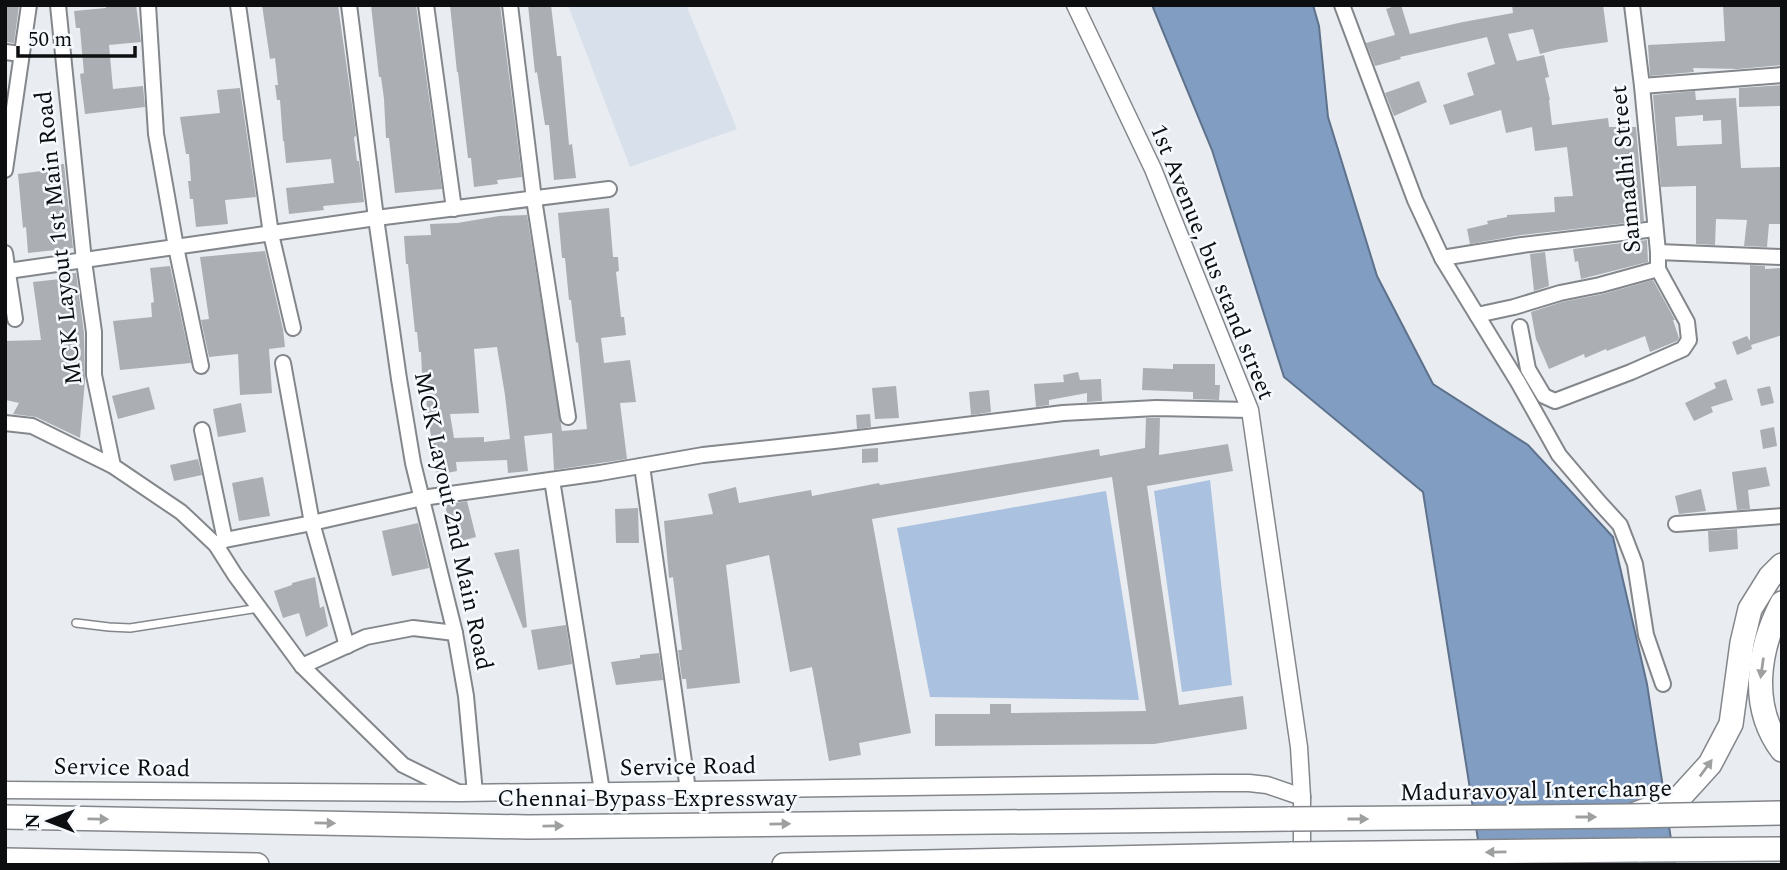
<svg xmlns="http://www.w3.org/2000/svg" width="1787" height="870" viewBox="0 0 1787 870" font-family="Spectral,serif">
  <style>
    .built { fill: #d8e0eb }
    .green { fill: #aac1df }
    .water { fill: #819dc2; stroke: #5e728c; stroke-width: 2 }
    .building { fill: #abafb3; fill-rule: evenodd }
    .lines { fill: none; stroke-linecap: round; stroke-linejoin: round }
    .service-casing { stroke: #83868a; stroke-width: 10 }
    .minor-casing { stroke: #83868a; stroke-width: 18 }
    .tertiary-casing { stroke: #83868a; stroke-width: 19 }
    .trunk-casing { stroke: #83868a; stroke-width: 26 }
    .service { stroke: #fff; stroke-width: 7 }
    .minor { stroke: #fff; stroke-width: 14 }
    .tertiary { stroke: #fff; stroke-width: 16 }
    .trunk { stroke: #fff; stroke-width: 23 }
    .trunk-bridge-casing { stroke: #83868a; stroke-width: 26; stroke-linecap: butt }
    .trunk-bridge { stroke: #fff; stroke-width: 23 }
    .oneway { fill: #9e9f9f }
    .labels { text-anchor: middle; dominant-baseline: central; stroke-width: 5; stroke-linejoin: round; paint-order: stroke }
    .street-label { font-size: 24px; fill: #0c0e0f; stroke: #f6faff }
  </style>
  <rect width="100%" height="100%" fill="#e9ecf1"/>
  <path class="built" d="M568,5h118l51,124 -107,38z"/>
  <g class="green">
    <path d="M1210,480l22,205 -50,7 -28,-201z"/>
    <path d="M1106,491l33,209 -209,-3 -33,-169z"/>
  </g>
  <path class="water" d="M1152,5h161l6,21 9,91 49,159 56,108 95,61 85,92 34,147 28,181h-193l-59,-373 -139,-115 -72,-227z"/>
  <g class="building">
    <path d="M5,5h14l-5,38 -9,-1z"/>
    <path d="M106,5h30l5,37 -32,3 4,44 30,-3 2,21 -60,7 -5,-40 4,-1 -2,-21 -2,-24h-4l-2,-17 32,-3z"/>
    <path d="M262,5h76l17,121 1,10 -2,1 3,24h2l5,41 -41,4 1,4 -35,4 -3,-26 48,-5 -3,-24 -45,4 -2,-22h-1l-3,-41h-3l-2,-15h3l-3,-27 -5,1z"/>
    <path d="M371,5h45l26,184 -47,4 -6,-55h-3l-2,-39 -3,-22h-2z"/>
    <path d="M450,5h50l22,172 -25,3 1,4 -24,3 -3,-29h-3l-10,-86h-1z"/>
    <path d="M528,5h23l6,51h4l8,89 3,-1 4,34 -22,2 -5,-55h-4l-8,-53 -2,1z"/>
    <path d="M1398,5h3l9,29 53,-12 50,-9 -1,-8h91l5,37 -49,7 -19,5 -7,-25 -25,5 9,27 27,-6 5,22 -4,1 5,22h-1l3,25 56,-7 1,9h27l8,94 -123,14 -51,9 -3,-15 21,-5 -1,-3 20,-4v-2l48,-3 -1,-15 19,-1 -6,-49 -32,4 -3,-24 -26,6 -5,-23 -51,15 -7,-20 31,-10 -7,-22 28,-9 -8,-27 -87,20 1,2 -26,7 -9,-23 29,-8 -9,-26z"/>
    <path d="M1723,5h59v60l-44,4 -45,-1 1,4 -44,4 -2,-31 77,-4z"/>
    <path d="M1419,81l8,21 -33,14 -9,-23z"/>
    <path d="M1782,85v21l-43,1v-19z"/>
    <path d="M240,88l16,109 -31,3 3,24 -32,3 -3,-28h-3l-2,-18h3l-2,-27h-3l-6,-37 40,-4 -3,-23z"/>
    <path d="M1695,91l1,9 40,-2 5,70 41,-1v57h-13l-2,23 -23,-1 3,-26 -31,-1 -1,26 -19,-1v-58l-35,1 -8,-92zM1703,115v6l18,-1 1,24 -45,2 -2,-29z"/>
    <path d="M64,164l9,84 -45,5 -2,-26 -3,1 -5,-54 32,-4 -1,-5z"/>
    <path d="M609,208l4,49h5l1,14 -3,1 5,45h3l2,18 -25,3 3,25 26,-3 6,42 -16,1 7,56 -73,11 -2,-37 -28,3 4,35 -20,2 -1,-13 -51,2 1,9 -20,4 -10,-65 -2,-37 -3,1 -1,-22h-2l-2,-20h-2l-7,-68h-2l-2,-28 27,-1 -1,-11 27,-1 42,-7 28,-1 35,216 25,-2 -9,-87 -2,1 -5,-43h-2l-4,-42h-3l-4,-45zM497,347l8,48 5,44 -26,3v-5l-30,1 -4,-24 29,-1 -5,-64z"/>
    <path d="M1647,240l1,22 -67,17 -3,-18 -3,1 -2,-13z"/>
    <path d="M265,251l18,78 2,18 -16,2 3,44 -32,2 -2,-41 -29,3 -8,-37 8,-1 -9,-62z"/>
    <path d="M1545,252l4,34 -15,5 -4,-37z"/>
    <path d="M1750,265l15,1v3l17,-1v67l-31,10 1,4 -15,6 -5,-13 15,-6 3,5z"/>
    <path d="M170,266l21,97 -71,7 -7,-49 39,-4 -1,-14 3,-1 -4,-34z"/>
    <path d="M76,273l8,60 1,47 -5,58 -44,-21 -23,-3 6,-11 -13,-3 -1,-8v-51l36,-1 -8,-58 27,-3v-5z"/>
    <path d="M1653,280l22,40h-2l6,18 -2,3 -27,11 -5,-16 -38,15 -1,-2 -21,9 -1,-4 -35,15 -13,-30 -5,-27 31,-10 41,-8z"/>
    <path d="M1173,364h42v21h5l-1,15 -26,-1v-7l-51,-2 1,-22 30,1z"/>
    <path d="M1078,372l2,8 21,-1 1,22 -15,1v-9l-38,7v5l-13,2 -2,-23 30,-2 -1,-7z"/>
    <path d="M1726,379l7,21 -22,7 2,5 -19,9 -9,-18 31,-15 -2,-5z"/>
    <path d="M896,386l3,32 -24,1 -3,-31z"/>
    <path d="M1770,386l4,17 -13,3 -4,-17z"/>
    <path d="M149,387l6,22 -37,10 -6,-23z"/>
    <path d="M989,390l2,22 -20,3 -2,-23z"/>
    <path d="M241,403l5,29 -28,5 -5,-28z"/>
    <path d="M870,414l1,13 -14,2 -1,-14z"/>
    <path d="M1146,418h14l-1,37 69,-11 5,27 -86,15 32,219 64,-9 4,33 -93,15 -219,2v-32h55v-10h21v9l135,-2 -34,-234 -240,42 39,214 -52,10 2,12 -32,6 -17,-94 -22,5 -21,-117 -43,10 14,118 -53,6 -1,-10h-4l-4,-29h4l-9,-73 -4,1 -5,-57 49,-7 -5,-20 28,-7 3,16 72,-13 1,6 67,-13 1,2 219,-36 1,7 45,-8z"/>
    <path d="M1774,427l3,19 -14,3 -3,-19z"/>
    <path d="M878,448v14l-16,1v-14z"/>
    <path d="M198,459l4,16 -28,6 -4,-16z"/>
    <path d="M1766,467l4,19 -22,4 2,19 -13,1 -5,-38z"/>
    <path d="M263,477l7,39 -31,5 -7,-38z"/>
    <path d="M1701,489l5,22 -27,3 -4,-18z"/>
    <path d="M467,501l9,36 -22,6 -9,-38z"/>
    <path d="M638,508l1,35h-23l-1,-34z"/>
    <path d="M418,523l11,45 -37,8 -10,-45z"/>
    <path d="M1737,529l1,20 -29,3 -1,-21z"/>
    <path d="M519,549l8,78 -4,1 -29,-75z"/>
    <path d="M315,577l5,31 4,-2 4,20 -22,11 -7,-24 -16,5 -9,-27 18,-6v-2z"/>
    <path d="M566,625l6,39 -34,6 -7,-40z"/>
    <path d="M659,653l4,27 -47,5 -5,-23 29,-4v-3z"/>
  </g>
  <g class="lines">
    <defs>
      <path id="service" d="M76,623l33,4 21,1 129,-20"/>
      <g id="minor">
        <path d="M58,5l26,256 10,71v43l19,91"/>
        <path d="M148,5l8,129 20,113 25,119"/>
        <path d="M238,5l33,229 22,94"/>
        <path d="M349,5l27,213 23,161 14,84 42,170 11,63 9,97"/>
        <path d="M426,5l28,204"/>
        <path d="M510,5l24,194 34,218"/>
        <path d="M1342,5l73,195 27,58 76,124 41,73 40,47 21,23 15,39 11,71 17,49"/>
        <path d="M5,52l17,2"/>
        <path d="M1642,86l140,-11"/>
        <path d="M5,170l24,-165"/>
        <path d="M1658,252l124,5"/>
        <path d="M5,253l10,66"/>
        <path d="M1442,258l80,-13 133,-16"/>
        <path d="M8,271l368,-53 233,-29"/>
        <path d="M1477,315l37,-8 46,-14 40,-8 58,-16"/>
        <path d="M1520,327l8,42 16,27 11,5 76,-29 52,-23 6,-9 -2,-18 -29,-53v-17l-16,-166 -10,-81"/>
        <path d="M283,363l29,160 35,123"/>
        <path d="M5,423l27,3 81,40 68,46 35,33 19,30 67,91 101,99 57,28"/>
        <path d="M202,430l23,110"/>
        <path d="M642,466l46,324"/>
        <path d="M552,480l50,311"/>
        <path d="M1676,524l106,-8"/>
        <path d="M216,545l9,-5 87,-17 110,-25 178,-25 103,-18 131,-14 229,-28 93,-5 94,2"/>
        <path d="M302,666l64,-29 47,-9 42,5"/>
      </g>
      <g id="tertiary">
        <path d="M1075,5l78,164 97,241 49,337 3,50v65"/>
        <path d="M5,790l456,3 752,-10h36l18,2 35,12"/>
      </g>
      <g id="trunk">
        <path d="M1782,603c-24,46 -33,103 0,147"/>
        <path d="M1633,815l47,-18 30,-33 21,-40 11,-81 8,-34 20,-32 12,-12"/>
        <path d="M5,817l523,10 762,-8"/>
        <path d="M1638,850l144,-1"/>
        <path d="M5,860l252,5"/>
        <path d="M784,865l508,-11"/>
      </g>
    </defs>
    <use href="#service" class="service-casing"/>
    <use href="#minor" class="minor-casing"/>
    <use href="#tertiary" class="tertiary-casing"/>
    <use href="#trunk" class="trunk-casing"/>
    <use href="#service" class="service"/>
    <use href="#minor" class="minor"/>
    <use href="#tertiary" class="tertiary"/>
    <use href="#trunk" class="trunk"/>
    <defs>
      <g id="trunk-bridge">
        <path d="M1290,819l340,-3 152,-3"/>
        <path d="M1292,854l346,-4"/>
      </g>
    </defs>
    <use href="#trunk-bridge" class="trunk-bridge-casing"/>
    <use href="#trunk-bridge" class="trunk-bridge"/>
  </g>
  <defs><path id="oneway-solid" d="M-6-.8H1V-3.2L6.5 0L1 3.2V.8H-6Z" transform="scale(1.75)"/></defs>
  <g class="oneway">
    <use href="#oneway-solid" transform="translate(1762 668) rotate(98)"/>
    <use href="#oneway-solid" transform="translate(1706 768) rotate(-54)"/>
    <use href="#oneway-solid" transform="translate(1586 817)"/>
    <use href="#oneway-solid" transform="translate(98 819) rotate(1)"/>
    <use href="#oneway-solid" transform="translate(1358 819)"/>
    <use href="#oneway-solid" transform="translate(325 823) rotate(1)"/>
    <use href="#oneway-solid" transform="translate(780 824) rotate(-1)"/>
    <use href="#oneway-solid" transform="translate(553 826) rotate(-1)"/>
    <use href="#oneway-solid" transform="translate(1496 852) rotate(179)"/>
  </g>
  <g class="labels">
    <g class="street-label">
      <text transform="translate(1626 169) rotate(-95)">Sannadhi Street</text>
      <text transform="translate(59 238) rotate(-96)">MCK Layout 1st Main Road</text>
      <text transform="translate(1212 262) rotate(68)">1st Avenue, bus stand street</text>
      <text transform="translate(453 521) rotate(78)">MCK Layout 2nd Main Road</text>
      <text transform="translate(688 767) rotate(-1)">Service Road</text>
      <text transform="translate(122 768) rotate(1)">Service Road</text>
      <text transform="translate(1536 791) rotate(-1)">Maduravoyal Interchange</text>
      <text x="647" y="799">Chennai Bypass Expressway</text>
    </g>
  </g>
  <rect width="1787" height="870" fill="none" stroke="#0c0e0f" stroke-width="14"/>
  <g transform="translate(49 821) rotate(270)" stroke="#f6faff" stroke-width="5" paint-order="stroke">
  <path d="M0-5L12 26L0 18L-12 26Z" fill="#0c0e0f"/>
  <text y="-10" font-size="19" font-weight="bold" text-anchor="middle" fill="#0c0e0f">N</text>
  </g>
  <path d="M18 46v10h117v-10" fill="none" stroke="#0c0e0f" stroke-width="3.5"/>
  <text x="28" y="46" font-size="21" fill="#0c0e0f" stroke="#f6faff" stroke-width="5" paint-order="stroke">50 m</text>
</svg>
